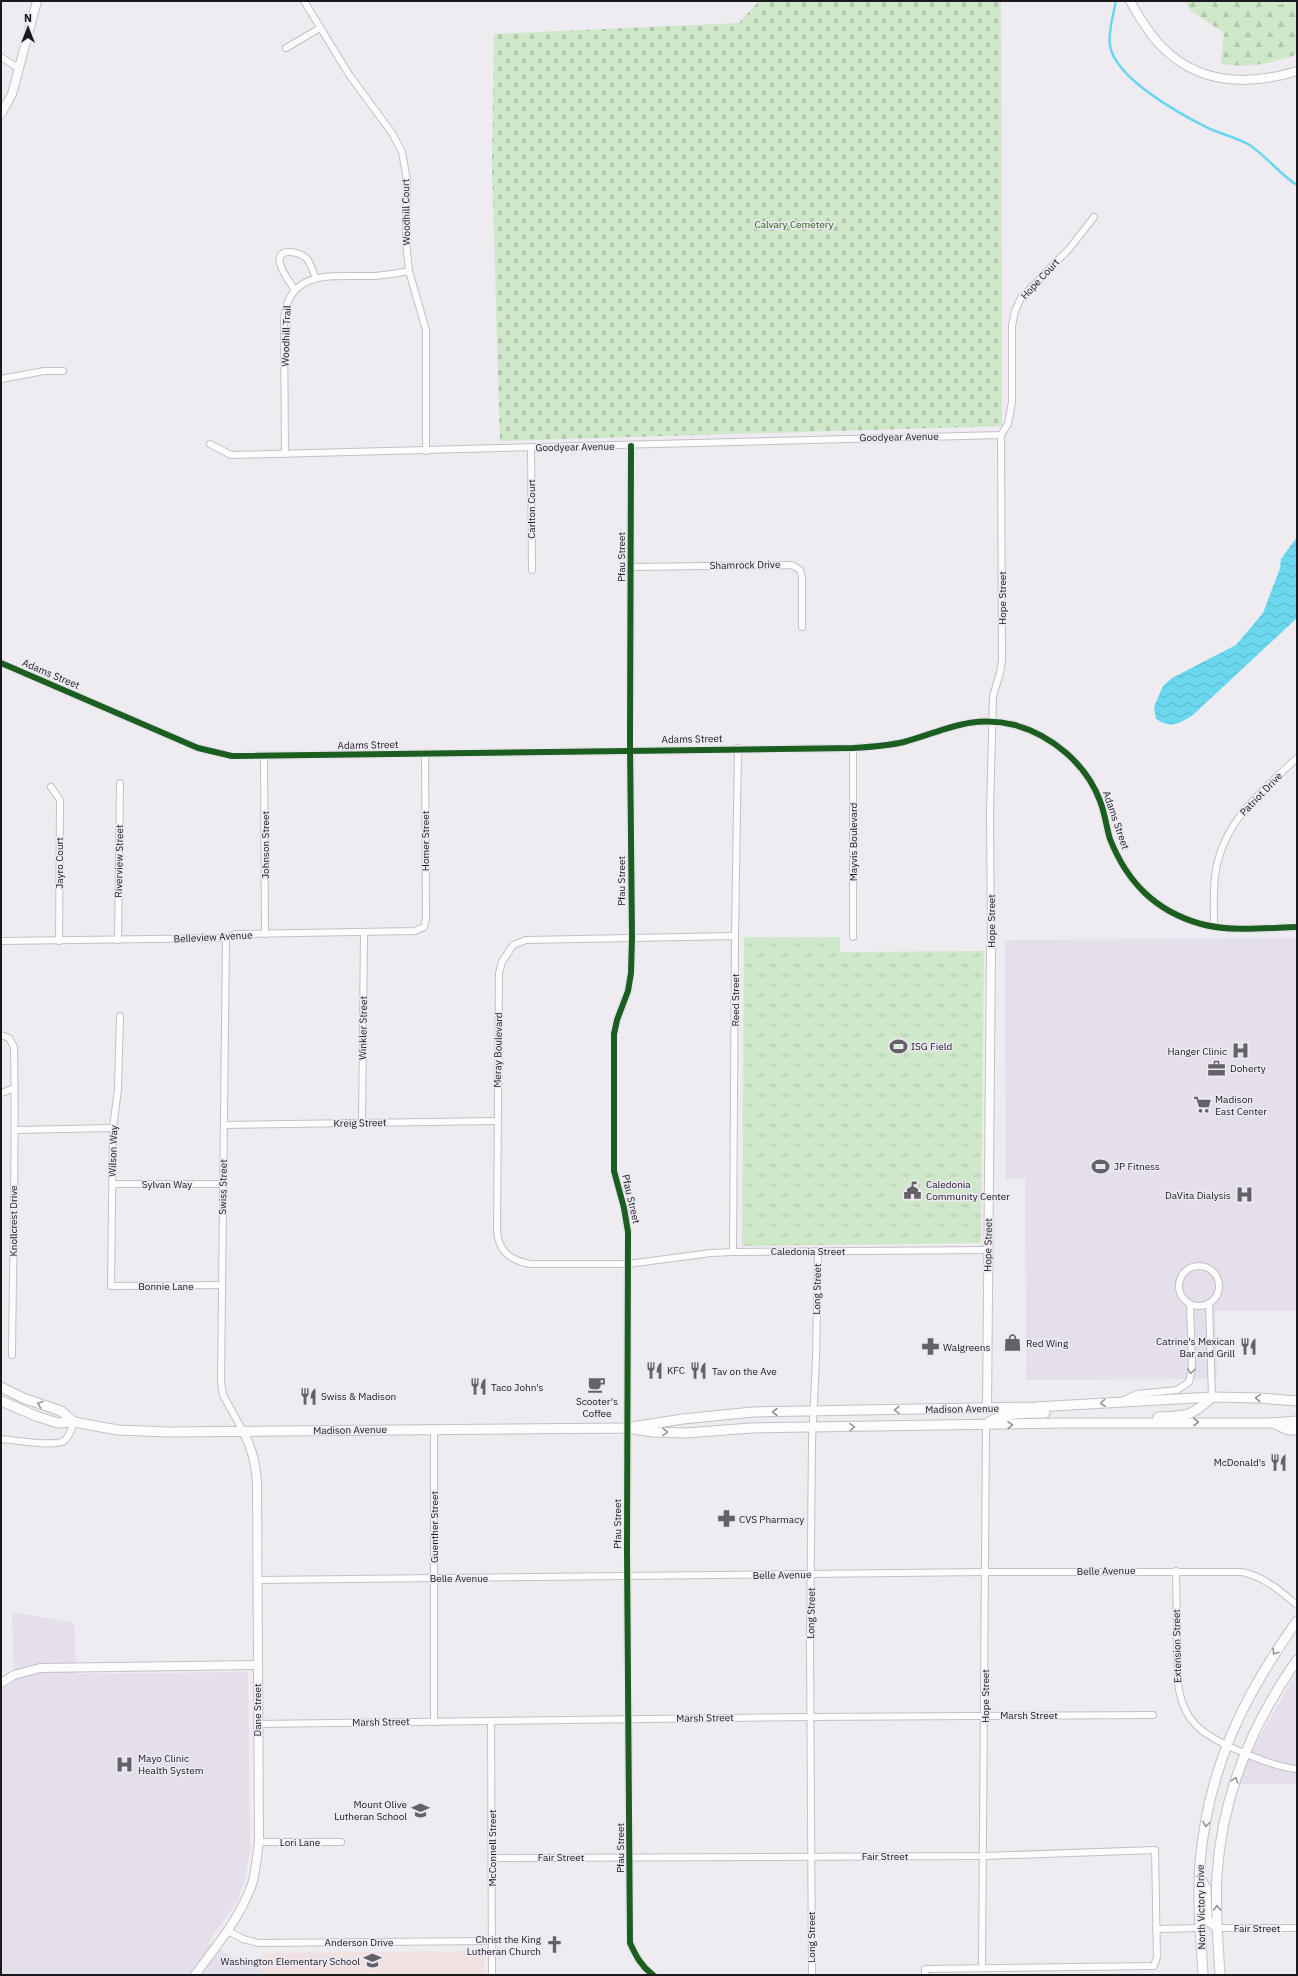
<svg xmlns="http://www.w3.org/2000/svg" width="1298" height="1976" viewBox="0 0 1298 1976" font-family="'IBM Plex Sans',sans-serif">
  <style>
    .built { fill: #e4dfeb }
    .education { fill: #f1e2e1 }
    .grass { fill: #d0e8ca }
    .forest { fill: url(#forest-firs) }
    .cemetery { fill: url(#cemetery-stones) }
    .park { fill: url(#park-tufts) }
    .water { fill: url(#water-waves) }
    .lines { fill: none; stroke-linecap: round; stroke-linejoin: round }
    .stream { stroke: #6bd7ee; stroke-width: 2.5 }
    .minor-casing { stroke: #c4c1c6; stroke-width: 8 }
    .tertiary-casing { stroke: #c4c1c6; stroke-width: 10 }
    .secondary-casing { stroke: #c4c1c6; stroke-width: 11 }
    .minor { stroke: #fcfcfd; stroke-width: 6 }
    .tertiary { stroke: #fcfcfd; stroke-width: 8 }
    .secondary { stroke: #fcfcfd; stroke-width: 9 }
    .cycleway-casing { stroke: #ede9f3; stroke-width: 8 }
    .cycleway { stroke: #1b5e20; stroke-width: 6 }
    .oneway { stroke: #969698 }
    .labels { text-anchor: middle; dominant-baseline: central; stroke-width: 3; stroke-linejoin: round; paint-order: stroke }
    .street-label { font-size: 10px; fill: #1a191d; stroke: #ede9f3 }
    .park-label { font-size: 10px; fill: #28610f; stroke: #ede9f3 }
    .poi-label { font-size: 10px; fill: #1a191d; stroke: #ede9f3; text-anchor: start }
  </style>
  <defs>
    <pattern id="forest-firs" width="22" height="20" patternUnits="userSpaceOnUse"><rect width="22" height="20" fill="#d0e8ca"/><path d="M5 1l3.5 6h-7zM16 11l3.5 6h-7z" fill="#b2c6ad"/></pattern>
    <pattern id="cemetery-stones" width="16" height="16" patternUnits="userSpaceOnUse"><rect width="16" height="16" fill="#d0e8ca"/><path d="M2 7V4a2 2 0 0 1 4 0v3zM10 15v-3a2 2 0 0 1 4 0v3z" fill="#b2c6ad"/></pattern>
    <pattern id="park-tufts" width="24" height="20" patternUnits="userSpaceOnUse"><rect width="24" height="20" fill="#d0e8ca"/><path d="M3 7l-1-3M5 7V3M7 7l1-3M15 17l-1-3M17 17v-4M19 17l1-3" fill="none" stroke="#b2c6ad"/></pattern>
    <pattern id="water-waves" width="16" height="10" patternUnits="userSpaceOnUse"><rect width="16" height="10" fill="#6bd7ee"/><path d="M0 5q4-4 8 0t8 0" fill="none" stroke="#5cb8cc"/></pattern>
  </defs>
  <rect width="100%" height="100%" fill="#eeebf1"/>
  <g class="built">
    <path d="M1297,938v373h-82l2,68 -191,1 -1,-201h-19l-1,-239z"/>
    <path d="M12,1612l62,11 2,51 172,-2 2,174 -4,28 -8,26 -30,43 27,15 28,11v6h-262v-292l13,-8z"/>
    <path d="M1297,1672v112h-58l12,-32z"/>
  </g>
  <path class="education" d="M484,1951v24h-221v-22z"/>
  <path class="grass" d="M1265,1h29l-16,4z"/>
  <path class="forest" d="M1185,1h80l13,4 19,-4v53c-25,10 -50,14 -76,10l3,-31 -34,-23z"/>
  <path class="cemetery" d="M759,1h242l1,425 -502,15 -8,-273 2,-134 245,-11z"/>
  <path class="park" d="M744,937h96v15l144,-1 -3,292 -239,3z"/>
  <path class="water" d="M1297,537v81l-104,97c-15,9 -21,14 -37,4l-2,-12 9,-21 9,-8 64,-33 27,-32 17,-45 1,-9z"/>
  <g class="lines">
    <path class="stream" d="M1116,1c-3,14 -8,31 -6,45 6,33 70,68 98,82 13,6 27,9 40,16 18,11 31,30 49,41"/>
    <defs>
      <g id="minor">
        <path d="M304,1l46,75 42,57 10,19 5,28 -1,61 3,30 17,59v121"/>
        <path d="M286,48l34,-20"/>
        <path d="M1,57l17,11"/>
        <path d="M295,290c-5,-8 -13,-17 -15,-27 -4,-16 20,-12 27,-4 4,5 6,13 9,19"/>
        <path d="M1,379l43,-8h19"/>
        <path d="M210,444l21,11 770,-20 7,-11 4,-22v-76l3,-15 6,-13 48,-49 25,-32"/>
        <path d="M631,446l-1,296 2,195 -1,36 -3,18 -11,29 -3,14v137l10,37 4,24 -1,320 3,391c6,13 11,23 23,32"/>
        <path d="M531,448l1,122"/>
        <path d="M285,454l-1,-133c3,-54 52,-44 91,-45 11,-1 23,-3 34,-5"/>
        <path d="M631,567l161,-2 8,5 2,7v50"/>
        <path d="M1,663l197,85 34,8 621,-8c17,-1 34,-2 51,-6 40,-11 67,-28 111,-17 37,10 72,40 85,76 5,12 6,25 10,38 17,43 45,72 91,85 30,8 65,4 96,3"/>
        <path d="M853,748v189"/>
        <path d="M264,756l1,178"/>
        <path d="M51,787l9,13 -1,141"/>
        <path d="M1214,926c0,-16 -1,-33 1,-49 6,-54 45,-84 82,-119"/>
        <path d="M735,936l-209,4 -13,5 -11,17 -3,11 -2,258c2,21 13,29 33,33h98l83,-11 22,-1 255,-2"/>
        <path d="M226,938l-5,444 2,13 20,36"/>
        <path d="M118,940l2,-157"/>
        <path d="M1,941l225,-3 10,-4 179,-3 9,-4 2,-9 -1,-164"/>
        <path d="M991,947l-1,-135 3,-116 7,-23 2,-13 -1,-225"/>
        <path d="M120,1016l-2,73 -5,39 -2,158 111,-1"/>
        <path d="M1,1035l8,3 5,9c2,103 -1,205 -2,308"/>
        <path d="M1,1093l14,-5"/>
        <path d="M362,1123l2,-190"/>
        <path d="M224,1125l273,-4"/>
        <path d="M16,1130l97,-2"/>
        <path d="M112,1184h110"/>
        <path d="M733,1252l2,-316 3,-188"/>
        <circle cx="1199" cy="1286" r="20"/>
        <path d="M1209,1303l3,94"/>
        <path d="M1122,1401l15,-7 40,-4 12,-8 3,-13 -2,-65"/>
        <path d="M434,1429v293"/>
        <path d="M1,1439c13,1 53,8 63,2 6,-5 7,-12 10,-19"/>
        <path d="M1176,1571l2,112c2,16 7,31 18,42 17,18 77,42 101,44"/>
        <path d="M258,1580l727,-8h257c23,5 38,19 55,33"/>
        <path d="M491,1721l1,254"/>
        <path d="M257,1724l553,-7 343,-2"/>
        <path d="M259,1842h82"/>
        <path d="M492,1858l492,-2 171,-6 2,107 -3,9 -229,3v6"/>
        <path d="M1218,1928h79"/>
        <path d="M1156,1929l45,-1"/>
        <path d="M228,1931l15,8 15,4 234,-2"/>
        <path d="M982,1967l4,-542"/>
        <path d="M812,1975l-2,-330 2,-204 4,-81 2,-108"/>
      </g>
      <g id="tertiary">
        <path d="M1130,1c9,15 18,32 31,45 38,39 87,40 136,25"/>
        <path d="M1,114l11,-20 25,-93"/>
        <path d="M987,1408l4,-461"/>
        <path d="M1,1683l13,-8 26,-7 217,-3"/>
        <path d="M195,1975c21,-29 47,-59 58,-94 3,-12 4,-26 6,-39l-2,-359c-1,-20 -5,-35 -14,-52"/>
      </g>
      <g id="secondary">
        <path d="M1,1387l22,11 38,13 13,11"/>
        <path d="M1,1401l35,15 22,7 16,-1 44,8 50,2 459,-4 26,4 33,1 65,-5 314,-5h207l25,-2"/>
        <path d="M1158,1417c28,-1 33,0 54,-20"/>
        <path d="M1273,1423l15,7h9"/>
        <path d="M986,1425c13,-14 41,-11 59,-12"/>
        <path d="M632,1427l51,-8 70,-7 282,-5 177,-10 47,1 38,3"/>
        <path d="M1201,1880l5,8 1,32 11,8"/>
        <path d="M1203,1975c-2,-37 -6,-75 -3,-112 8,-95 43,-166 97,-242"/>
        <path d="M1220,1975c-2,-33 -5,-67 -3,-100 5,-79 35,-151 80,-215"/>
      </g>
    </defs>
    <use href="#minor" class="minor-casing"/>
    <use href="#tertiary" class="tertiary-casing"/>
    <use href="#secondary" class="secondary-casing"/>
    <use href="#minor" class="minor"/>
    <use href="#tertiary" class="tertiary"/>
    <use href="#secondary" class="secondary"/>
    <defs>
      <g id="cycleway">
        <path d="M631,446l-1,296 2,195 -1,36 -3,18 -11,29 -3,14v137l10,37 4,24 -1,320 3,391c6,13 11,23 23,32"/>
        <path d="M1,663l197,85 34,8 621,-8c17,-1 34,-2 51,-6 40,-11 67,-28 111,-17 37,10 72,40 85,76 5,12 6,25 10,38 17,43 45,72 91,85 30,8 65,4 96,3"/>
      </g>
    </defs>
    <use href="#cycleway" class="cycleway-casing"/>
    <use href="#cycleway" class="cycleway"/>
  </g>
  <defs><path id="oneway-chevron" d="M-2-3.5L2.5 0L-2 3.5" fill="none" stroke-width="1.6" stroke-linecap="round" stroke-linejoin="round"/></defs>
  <g class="oneway">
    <use href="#oneway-chevron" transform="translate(1191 1371) rotate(97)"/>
    <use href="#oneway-chevron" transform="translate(1258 1398) rotate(-177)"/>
    <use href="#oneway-chevron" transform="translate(1103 1403) rotate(175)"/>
    <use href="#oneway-chevron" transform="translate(40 1404) rotate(-160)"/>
    <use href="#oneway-chevron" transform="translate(897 1410) rotate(179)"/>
    <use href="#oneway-chevron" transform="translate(775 1412) rotate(180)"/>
    <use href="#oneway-chevron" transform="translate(1196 1422)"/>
    <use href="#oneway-chevron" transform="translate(1010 1425) rotate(-1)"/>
    <use href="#oneway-chevron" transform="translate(852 1427) rotate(-1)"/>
    <use href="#oneway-chevron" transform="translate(665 1432) rotate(1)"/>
    <use href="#oneway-chevron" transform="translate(1275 1652) rotate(124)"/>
    <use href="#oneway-chevron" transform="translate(1235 1780) rotate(-72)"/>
    <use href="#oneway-chevron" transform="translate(1206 1824) rotate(100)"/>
    <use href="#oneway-chevron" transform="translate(1217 1908) rotate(-92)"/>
  </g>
  <defs>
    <symbol id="stadium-bare" viewBox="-9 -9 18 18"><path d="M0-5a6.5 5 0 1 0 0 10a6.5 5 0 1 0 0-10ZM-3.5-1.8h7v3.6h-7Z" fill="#646267" stroke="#ede9f3" stroke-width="2.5" paint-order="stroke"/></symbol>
    <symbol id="hospital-bare" viewBox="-9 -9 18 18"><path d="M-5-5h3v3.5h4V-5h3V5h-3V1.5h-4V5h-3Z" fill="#646267" stroke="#ede9f3" stroke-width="2.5" paint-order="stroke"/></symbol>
    <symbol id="office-bare" viewBox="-9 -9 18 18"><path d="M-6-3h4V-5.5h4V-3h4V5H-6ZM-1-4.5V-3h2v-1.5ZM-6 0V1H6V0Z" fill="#646267" stroke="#ede9f3" stroke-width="2.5" paint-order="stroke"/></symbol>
    <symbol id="supermarket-bare" viewBox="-9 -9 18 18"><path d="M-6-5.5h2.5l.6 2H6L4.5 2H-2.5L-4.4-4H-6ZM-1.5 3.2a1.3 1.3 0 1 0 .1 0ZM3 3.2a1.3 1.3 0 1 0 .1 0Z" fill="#646267" stroke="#ede9f3" stroke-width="2.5" paint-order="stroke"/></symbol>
    <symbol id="civic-bare" viewBox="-9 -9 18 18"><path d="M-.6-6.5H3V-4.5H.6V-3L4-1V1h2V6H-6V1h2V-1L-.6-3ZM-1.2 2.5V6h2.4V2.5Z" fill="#646267" stroke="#ede9f3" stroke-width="2.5" paint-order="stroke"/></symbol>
    <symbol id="shop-bare" viewBox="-9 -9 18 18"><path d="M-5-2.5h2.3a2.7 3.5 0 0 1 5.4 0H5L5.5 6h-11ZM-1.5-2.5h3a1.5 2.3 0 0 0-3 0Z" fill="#646267" stroke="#ede9f3" stroke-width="2.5" paint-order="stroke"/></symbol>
    <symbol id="pharmacy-bare" viewBox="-9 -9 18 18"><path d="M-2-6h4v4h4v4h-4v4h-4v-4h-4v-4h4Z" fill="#646267" stroke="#ede9f3" stroke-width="2.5" paint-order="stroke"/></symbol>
    <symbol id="restaurant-bare" viewBox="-9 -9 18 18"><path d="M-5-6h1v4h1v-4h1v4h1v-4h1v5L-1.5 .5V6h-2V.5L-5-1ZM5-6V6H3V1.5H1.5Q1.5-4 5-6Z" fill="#646267" stroke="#ede9f3" stroke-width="2.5" paint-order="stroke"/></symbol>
    <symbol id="cafe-bare" viewBox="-9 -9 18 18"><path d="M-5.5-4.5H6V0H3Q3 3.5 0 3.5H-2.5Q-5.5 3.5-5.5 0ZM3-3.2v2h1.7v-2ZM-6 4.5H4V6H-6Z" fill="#646267" stroke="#ede9f3" stroke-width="2.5" paint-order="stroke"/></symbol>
    <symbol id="school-bare" viewBox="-9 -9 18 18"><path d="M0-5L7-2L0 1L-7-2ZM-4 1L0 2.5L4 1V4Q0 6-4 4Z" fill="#646267" stroke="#ede9f3" stroke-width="2.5" paint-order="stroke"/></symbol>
    <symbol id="church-bare" viewBox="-9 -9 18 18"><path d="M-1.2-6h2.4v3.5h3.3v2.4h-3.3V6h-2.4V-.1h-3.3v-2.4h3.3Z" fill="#646267" stroke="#ede9f3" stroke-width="2.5" paint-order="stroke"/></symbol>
  </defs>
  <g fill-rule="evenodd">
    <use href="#stadium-bare" x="886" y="1034" width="25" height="25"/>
    <use href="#hospital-bare" x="1228" y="1038" width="25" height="25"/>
    <use href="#office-bare" x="1204" y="1056" width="25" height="25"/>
    <use href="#supermarket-bare" x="1190" y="1092" width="25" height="25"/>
    <use href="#stadium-bare" x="1088" y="1154" width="25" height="25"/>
    <use href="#civic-bare" x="900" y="1178" width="25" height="25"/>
    <use href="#hospital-bare" x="1232" y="1182" width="25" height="25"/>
    <use href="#shop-bare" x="1000" y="1330" width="25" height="25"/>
    <use href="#pharmacy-bare" x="918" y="1334" width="25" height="25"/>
    <use href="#restaurant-bare" x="1236" y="1334" width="25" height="25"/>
    <use href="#restaurant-bare" x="642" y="1358" width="25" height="25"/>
    <use href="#restaurant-bare" x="686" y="1358" width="25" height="25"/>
    <use href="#cafe-bare" x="584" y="1372" width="25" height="25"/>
    <use href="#restaurant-bare" x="466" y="1374" width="25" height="25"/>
    <use href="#restaurant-bare" x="296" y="1384" width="25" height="25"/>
    <use href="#restaurant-bare" x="1266" y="1450" width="25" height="25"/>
    <use href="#pharmacy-bare" x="714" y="1506" width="25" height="25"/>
    <use href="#hospital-bare" x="112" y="1752" width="25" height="25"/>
    <use href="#school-bare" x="408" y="1798" width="25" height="25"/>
    <use href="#church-bare" x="542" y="1932" width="25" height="25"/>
    <use href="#school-bare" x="360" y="1948" width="25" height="25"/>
  </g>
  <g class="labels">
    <g class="street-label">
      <text transform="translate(406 212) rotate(-91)">Woodhill Court</text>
      <text transform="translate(1040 279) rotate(-47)">Hope Court</text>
      <text transform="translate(286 336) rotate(-88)">Woodhill Trail</text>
      <text transform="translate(899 437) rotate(-1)">Goodyear Avenue</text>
      <text transform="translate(575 447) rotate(-1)">Goodyear Avenue</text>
      <text transform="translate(531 509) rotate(-90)">Carlton Court</text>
      <text transform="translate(621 557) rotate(-90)">Pfau Street</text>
      <text transform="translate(745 565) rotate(-1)">Shamrock Drive</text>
      <text transform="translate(1002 598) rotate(-90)">Hope Street</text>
      <text transform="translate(51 674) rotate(23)">Adams Street</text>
      <text transform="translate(692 739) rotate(-1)">Adams Street</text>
      <text transform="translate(368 745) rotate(-1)">Adams Street</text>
      <text transform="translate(1261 794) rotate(-46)">Patriot Drive</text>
      <text transform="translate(1116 820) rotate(71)">Adams Street</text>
      <text transform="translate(425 841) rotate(-90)">Homer Street</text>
      <text transform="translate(853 842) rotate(-90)">Mayvis Boulevard</text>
      <text transform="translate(265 845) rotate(-90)">Johnson Street</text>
      <text transform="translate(119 861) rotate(-89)">Riverview Street</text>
      <text transform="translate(59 863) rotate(-90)">Jayro Court</text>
      <text transform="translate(621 881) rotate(-90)">Pfau Street</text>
      <text transform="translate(991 921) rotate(-90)">Hope Street</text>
      <text transform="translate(213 937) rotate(-3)">Belleview Avenue</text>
      <text transform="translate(735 1000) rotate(-90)">Reed Street</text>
      <text transform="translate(363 1028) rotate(-89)">Winkler Street</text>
      <text transform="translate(498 1050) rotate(-89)">Meray Boulevard</text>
      <text transform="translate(360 1123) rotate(-1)">Kreig Street</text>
      <text transform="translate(113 1151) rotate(-88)">Wilson Way</text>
      <text x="167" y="1184">Sylvan Way</text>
      <text transform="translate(223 1187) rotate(-89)">Swiss Street</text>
      <text transform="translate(631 1199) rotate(77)">Pfau Street</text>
      <text transform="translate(13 1221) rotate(-90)">Knollcrest Drive</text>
      <text transform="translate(988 1245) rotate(-89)">Hope Street</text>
      <text x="808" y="1251">Caledonia Street</text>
      <text x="166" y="1286">Bonnie Lane</text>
      <text transform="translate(817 1289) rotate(-89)">Long Street</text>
      <text transform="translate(962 1409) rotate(-1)">Madison Avenue</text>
      <text transform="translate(350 1430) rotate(-1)">Madison Avenue</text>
      <text transform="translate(617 1524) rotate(-90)">Pfau Street</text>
      <text transform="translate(434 1527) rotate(-90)">Guenther Street</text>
      <text transform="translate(1106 1571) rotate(-1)">Belle Avenue</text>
      <text transform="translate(782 1575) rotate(-1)">Belle Avenue</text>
      <text x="459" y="1578">Belle Avenue</text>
      <text transform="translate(811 1613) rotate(-89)">Long Street</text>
      <text transform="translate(1177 1646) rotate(-91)">Extension Street</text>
      <text transform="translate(985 1696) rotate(-90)">Hope Street</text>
      <text transform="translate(257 1710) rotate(-90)">Dane Street</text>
      <text x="1029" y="1715">Marsh Street</text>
      <text transform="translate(705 1718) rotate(-1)">Marsh Street</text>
      <text transform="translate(381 1722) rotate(-1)">Marsh Street</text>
      <text x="300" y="1842">Lori Lane</text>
      <text transform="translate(492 1848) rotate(-90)">McConnell Street</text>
      <text transform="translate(620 1848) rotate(-90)">Pfau Street</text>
      <text x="885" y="1856">Fair Street</text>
      <text x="561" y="1857">Fair Street</text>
      <text transform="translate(1201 1907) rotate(-91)">North Victory Drive</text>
      <text x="1257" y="1928">Fair Street</text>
      <text transform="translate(811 1937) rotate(-90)">Long Street</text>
      <text x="359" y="1942">Anderson Drive</text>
    </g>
    <g class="park-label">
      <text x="794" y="224">Calvary Cemetery</text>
    </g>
    <g class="poi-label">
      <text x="911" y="1046">ISG Field</text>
      <text x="1227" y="1051" text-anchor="end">Hanger Clinic</text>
      <text x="1230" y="1068">Doherty</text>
      <text x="1215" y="1099">Madison<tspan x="1215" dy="12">East Center</tspan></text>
      <text x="1114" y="1166">JP Fitness</text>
      <text x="926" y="1184">Caledonia<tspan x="926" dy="12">Community Center</tspan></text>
      <text x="1231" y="1195" text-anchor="end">DaVita Dialysis</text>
      <text x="1235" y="1341" text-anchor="end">Catrine's Mexican<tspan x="1235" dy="12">Bar and Grill</tspan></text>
      <text x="1026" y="1343">Red Wing</text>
      <text x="943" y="1347">Walgreens</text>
      <text x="667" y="1370">KFC</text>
      <text x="712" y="1371">Tav on the Ave</text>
      <text x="491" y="1387">Taco John's</text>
      <text x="321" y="1396">Swiss &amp; Madison</text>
      <text x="597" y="1401" text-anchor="middle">Scooter's<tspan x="597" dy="12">Coffee</tspan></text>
      <text x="1266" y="1462" text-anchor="end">McDonald's</text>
      <text x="739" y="1519">CVS Pharmacy</text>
      <text x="138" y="1758">Mayo Clinic<tspan x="138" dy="12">Health System</tspan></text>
      <text x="407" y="1804" text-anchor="end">Mount Olive<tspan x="407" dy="12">Lutheran School</tspan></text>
      <text x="541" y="1939" text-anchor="end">Christ the King<tspan x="541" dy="12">Lutheran Church</tspan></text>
      <text x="360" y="1961" text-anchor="end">Washington Elementary School</text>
    </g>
  </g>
  <rect width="1298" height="1976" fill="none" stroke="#1a191d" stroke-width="4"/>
  <g transform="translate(28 28)" stroke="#ede9f3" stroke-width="3" paint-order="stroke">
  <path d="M0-3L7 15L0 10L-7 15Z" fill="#1a191d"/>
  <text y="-6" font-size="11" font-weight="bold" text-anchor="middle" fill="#1a191d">N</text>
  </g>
</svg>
